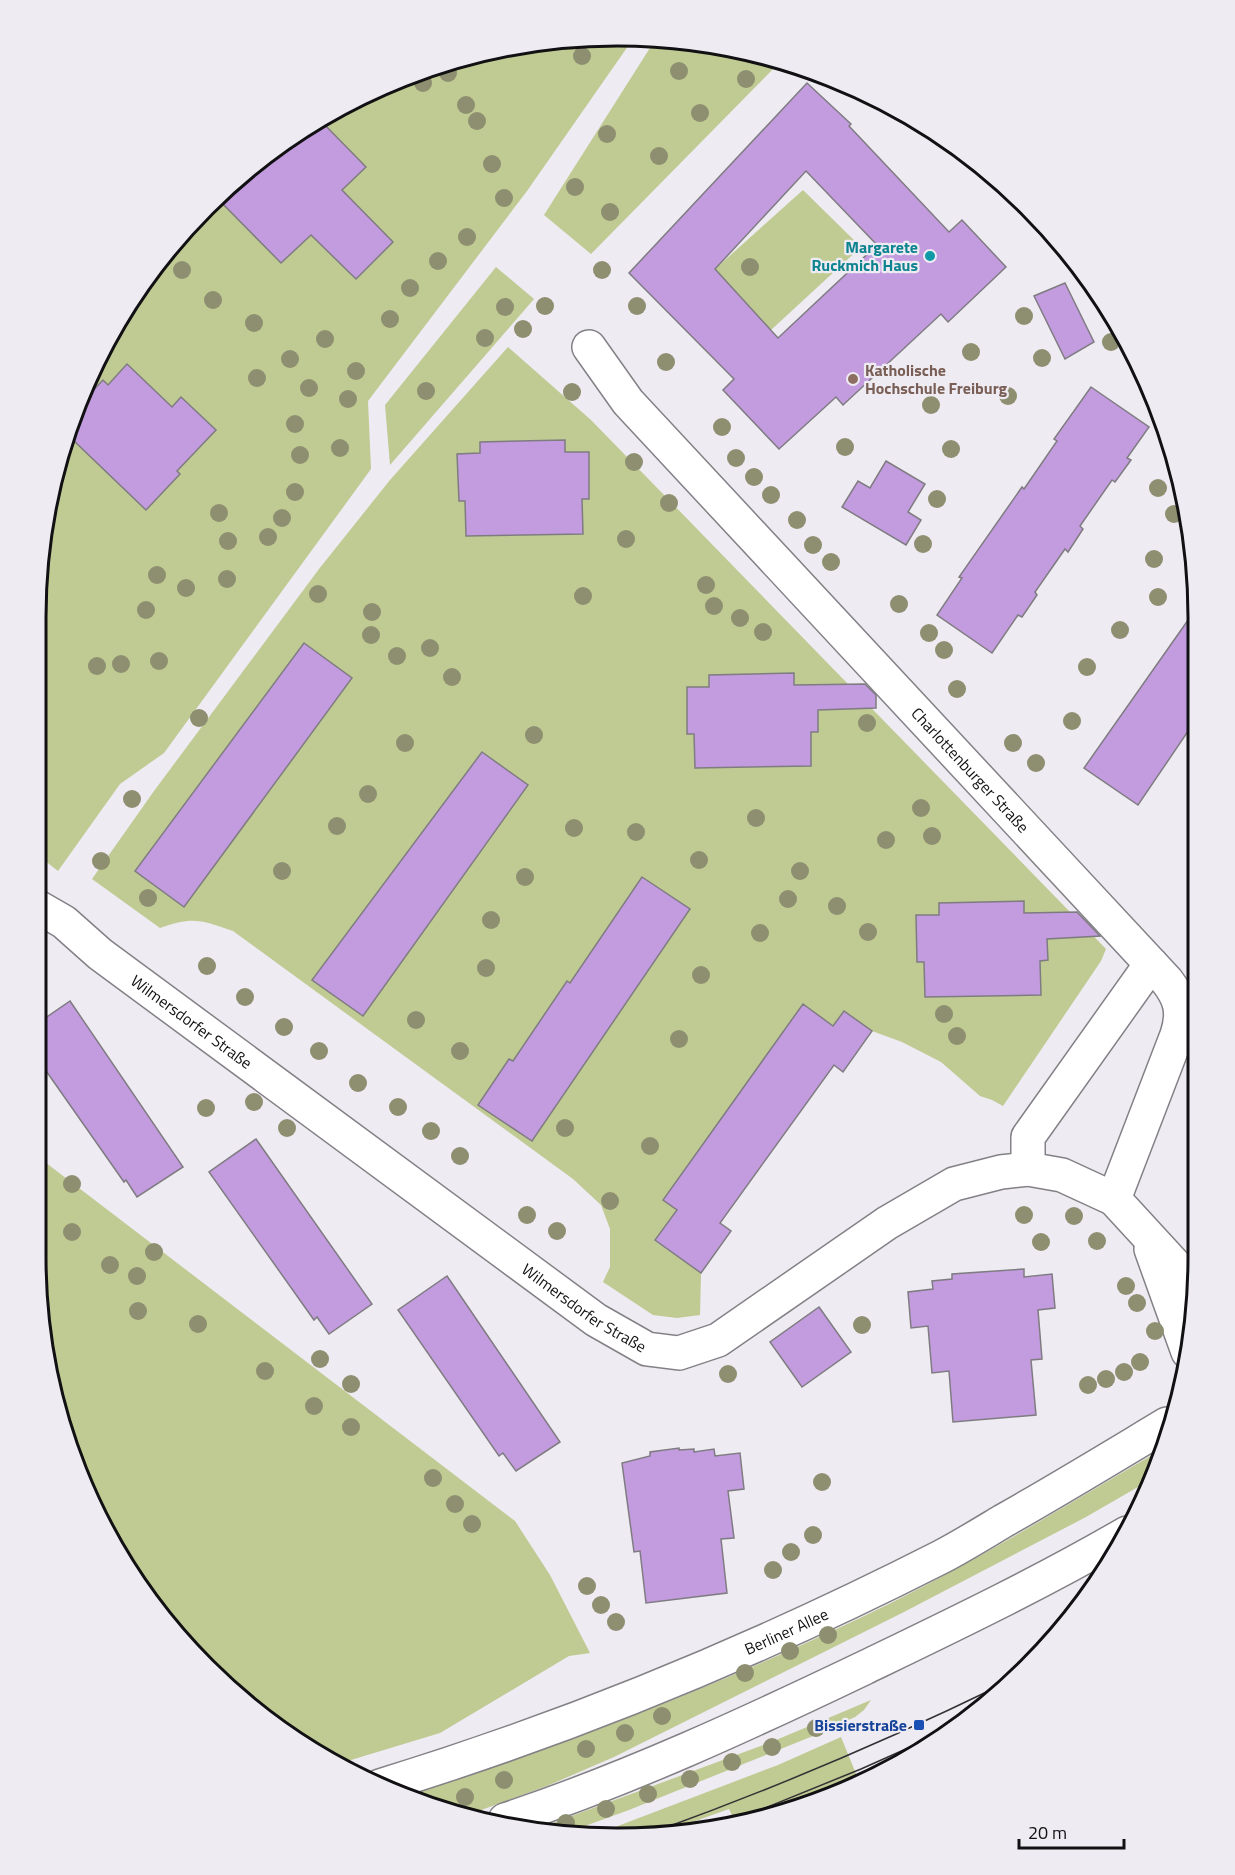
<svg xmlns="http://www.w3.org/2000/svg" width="1235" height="1875" viewBox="0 0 1235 1875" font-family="'Titillium Web',sans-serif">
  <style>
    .green { fill: #c0ca93 }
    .building { fill: #c39bdf; stroke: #7f7c81; stroke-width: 1.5; fill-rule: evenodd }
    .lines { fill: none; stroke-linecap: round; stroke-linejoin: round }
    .minor-casing { stroke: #838086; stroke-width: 36 }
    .major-casing { stroke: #838086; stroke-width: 36 }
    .minor { stroke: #fff; stroke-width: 33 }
    .major { stroke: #fff; stroke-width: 33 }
    .tram { stroke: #333134; stroke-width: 1.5 }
    .tree { fill: #8d8f70 }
    .culture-dot { fill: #0f9aa8; stroke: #eeebf2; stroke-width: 2 }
    .education-dot { fill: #8d6e63; stroke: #eeebf2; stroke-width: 2 }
    .transit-dot { fill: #1a4fb4; stroke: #eeebf2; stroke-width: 2 }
    .labels { text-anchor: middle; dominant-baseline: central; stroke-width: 4.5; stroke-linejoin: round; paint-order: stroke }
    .culture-label { font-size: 16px; font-weight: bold; fill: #0d838f; stroke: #eeebf2; text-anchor: end }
    .education-label { font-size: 16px; font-weight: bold; fill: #785e54; stroke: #eeebf2; text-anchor: start }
    .street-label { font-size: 16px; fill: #111012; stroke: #eeebf2 }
    .transit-label { font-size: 16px; font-weight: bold; fill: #164399; stroke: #eeebf2; text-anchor: end }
    .rim { fill: none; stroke: #111012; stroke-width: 3 }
  </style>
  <rect width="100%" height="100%" fill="#eeebf2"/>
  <g class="green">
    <path d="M580,37l53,2 -106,152 -159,210 3,68 -207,284 -44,31 -62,87 -19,-15 2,-315 55,-180 85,-127 83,-78 97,-60 106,-40z"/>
    <path d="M655,40l39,1 87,20 -190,193 -47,-39z"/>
    <path d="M803,190l58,57 -90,83 -56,-61z"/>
    <path d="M496,267l38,32 -144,166 -5,-60z"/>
    <path d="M508,347l83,73 515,529 -5,12 -98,145 -11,-6 -12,-4 -39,-34 -39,-20 -30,-11 -28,-19 -11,14 -29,-21 -127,205 -22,31 46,32 -1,42 -23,3 -24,-3 -50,-33 7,-15v-38l-9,-24 -28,-26 -340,-248c-32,-11 -40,-15 -73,-3l-68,-49 62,-88 165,-222 71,-89z"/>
    <path d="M37,1156l478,365 35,54 40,78 -21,3 -129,77 -99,30 -78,-44 -129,-138 -67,-137 -31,-187z"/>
    <path d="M1159,1451l-9,29 -64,37 -184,96 -288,144 -67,29 -74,27 -70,-16c167,-54 331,-117 488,-194 92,-46 179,-100 268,-152z"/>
    <path d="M871,1700l-7,10 -9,7 -42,19 -184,74 -66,24 -24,-6 230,-85z"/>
    <path d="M841,1737l18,44 -91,38 -33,3 -6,-13 -56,20 -84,8 189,-72z"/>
  </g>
  <g class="building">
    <path d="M807,83l44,41 -2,2 100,106 13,-12 44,47 -58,55 -7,-8 -98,91 -7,-8 -57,52 -56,-59 11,-11 -105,-106zM806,171l71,74 -99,93 -63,-69z"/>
    <path d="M321,121l45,46 -24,23 51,52 -37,37 -45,-44 -30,28 -63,-64 46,-43z"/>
    <path d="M1065,283l29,59 -29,17 -31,-63z"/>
    <path d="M127,364l45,43 9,-10 35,33 -39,41 3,3 -34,36 -74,-71 12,-39 19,-20 5,5z"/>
    <path d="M1091,387l58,40 -22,31 4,2 -16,22 -3,-2 -32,46 3,3 -15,23 -3,-3 -30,43 2,3 -15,22 -4,-2 -26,38 -55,-38 25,-37 -3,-1 63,-90 2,2 33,-48 -3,-2z"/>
    <path d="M565,440v12h24v47h-7l1,35 -117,2 -1,-35h-6l-2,-47 23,-1v-11z"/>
    <path d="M886,461l39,23 -17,28 13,8 -15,25 -64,-38 16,-26 12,7z"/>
    <path d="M1198,606l-1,112 -59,87 -54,-37z"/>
    <path d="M304,643l48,35 -168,229 -49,-36z"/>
    <path d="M794,673v12l71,-1 11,11v13l-58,2v22h-7v34l-116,2 -1,-34h-7v-47h22v-12z"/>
    <path d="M482,752l46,33 -165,231 -51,-36z"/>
    <path d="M642,877l48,32 -158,232 -54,-36 31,-46 4,2 54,-80 3,2z"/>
    <path d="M1024,901v12l53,-1 23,24 -53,3 1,21 -8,1 1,34 -116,2 -1,-35h-7l-1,-47h23v-12z"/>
    <path d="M70,1001l113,166 -46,30 -11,-17 -2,2 -87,-124 1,-35z"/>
    <path d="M803,1004l30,22 11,-15 28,20 -29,41 -9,-7 -114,158 11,8 -30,42 -46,-33 22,-30 -14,-10z"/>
    <path d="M256,1139l116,165 -43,30 -12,-17 -3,3 -105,-148z"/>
    <path d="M1024,1269v8l28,-3 3,34 -17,2 4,49 -11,1 5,55 -83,7 -4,-51 -17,2 -4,-47 -17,2 -3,-36 25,-3 -1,-8 20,-2v-5z"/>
    <path d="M447,1276l113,166 -44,29 -13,-18 -4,3 -101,-146z"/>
    <path d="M819,1307l32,45 -49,35 -32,-45z"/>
    <path d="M679,1448v2l15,-1v3l20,-3 1,7 25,-3 4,36 -16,2 6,47 -13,1 6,54 -81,10 -6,-52 -6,1 -12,-89 28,-7v-4z"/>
  </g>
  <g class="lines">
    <defs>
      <g id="minor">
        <path id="s1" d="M589,347l39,55 539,579c14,18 17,32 10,54l-63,164"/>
        <path id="s2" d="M38,907l26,15 36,32 496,366 51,29 32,4 39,-13 169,-117 67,-39 47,-12 27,-3 34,6 52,24 80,87"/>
        <path d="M1028,1169v-32l123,-173"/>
        <path d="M1151,1249l37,103"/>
      </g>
      <g id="major">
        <path id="s3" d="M380,1786c193,-59 380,-137 561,-229 21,-11 42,-24 62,-36 55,-31 109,-64 164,-97"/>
        <path d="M505,1820c123,-41 242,-96 359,-152 89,-43 177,-85 263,-135"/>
      </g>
    </defs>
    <use href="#minor" class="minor-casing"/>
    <use href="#major" class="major-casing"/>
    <use href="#minor" class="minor"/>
    <use href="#major" class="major"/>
    <g class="tram">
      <path d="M728,1823l133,-54 83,-37"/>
      <path d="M659,1830c116,-42 229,-90 340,-144"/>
    </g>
  </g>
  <g class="tree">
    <circle cx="582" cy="56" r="9"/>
    <circle cx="679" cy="71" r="9"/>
    <circle cx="448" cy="73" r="9"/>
    <circle cx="746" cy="79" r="9"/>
    <circle cx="423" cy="83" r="9"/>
    <circle cx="466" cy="105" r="9"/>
    <circle cx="700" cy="113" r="9"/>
    <circle cx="477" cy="121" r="9"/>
    <circle cx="607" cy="134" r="9"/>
    <circle cx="659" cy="156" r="9"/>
    <circle cx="492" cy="164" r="9"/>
    <circle cx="575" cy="187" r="9"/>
    <circle cx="504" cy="198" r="9"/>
    <circle cx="610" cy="212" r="9"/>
    <circle cx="467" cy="237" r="9"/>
    <circle cx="438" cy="261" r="9"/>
    <circle cx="750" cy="267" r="9"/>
    <circle cx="182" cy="270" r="9"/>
    <circle cx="602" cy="270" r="9"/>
    <circle cx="410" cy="288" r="9"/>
    <circle cx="213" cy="300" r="9"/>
    <circle cx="545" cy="306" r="9"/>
    <circle cx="637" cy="306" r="9"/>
    <circle cx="505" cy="307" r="9"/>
    <circle cx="1024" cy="316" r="9"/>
    <circle cx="390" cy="319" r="9"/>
    <circle cx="254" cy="323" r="9"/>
    <circle cx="523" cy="329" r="9"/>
    <circle cx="485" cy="338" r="9"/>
    <circle cx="325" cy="339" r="9"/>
    <circle cx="1111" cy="342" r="9"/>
    <circle cx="971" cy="352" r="9"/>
    <circle cx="1042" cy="358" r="9"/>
    <circle cx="290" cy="359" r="9"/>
    <circle cx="666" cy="362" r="9"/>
    <circle cx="356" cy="371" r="9"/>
    <circle cx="257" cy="378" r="9"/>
    <circle cx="309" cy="388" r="9"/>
    <circle cx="426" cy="391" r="9"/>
    <circle cx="572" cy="392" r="9"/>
    <circle cx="1008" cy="396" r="9"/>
    <circle cx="348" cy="399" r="9"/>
    <circle cx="931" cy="405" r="9"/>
    <circle cx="295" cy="424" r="9"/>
    <circle cx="722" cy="427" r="9"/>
    <circle cx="845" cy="447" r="9"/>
    <circle cx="340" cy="448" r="9"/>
    <circle cx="951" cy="449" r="9"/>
    <circle cx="300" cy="455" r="9"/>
    <circle cx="736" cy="458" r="9"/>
    <circle cx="634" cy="462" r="9"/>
    <circle cx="754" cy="477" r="9"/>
    <circle cx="1158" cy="488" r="9"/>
    <circle cx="295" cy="492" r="9"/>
    <circle cx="771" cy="495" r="9"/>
    <circle cx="937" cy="499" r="9"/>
    <circle cx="669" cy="503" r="9"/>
    <circle cx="219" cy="513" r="9"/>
    <circle cx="1174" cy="514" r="9"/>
    <circle cx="282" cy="518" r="9"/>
    <circle cx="797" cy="520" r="9"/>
    <circle cx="268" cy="537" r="9"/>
    <circle cx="626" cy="539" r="9"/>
    <circle cx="228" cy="541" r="9"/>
    <circle cx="923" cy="544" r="9"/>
    <circle cx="813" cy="545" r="9"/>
    <circle cx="1154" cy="559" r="9"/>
    <circle cx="831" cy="562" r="9"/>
    <circle cx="157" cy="575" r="9"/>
    <circle cx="227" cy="579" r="9"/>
    <circle cx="706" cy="585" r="9"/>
    <circle cx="186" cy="588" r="9"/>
    <circle cx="318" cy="594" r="9"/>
    <circle cx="583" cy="596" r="9"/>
    <circle cx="1158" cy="597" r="9"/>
    <circle cx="899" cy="604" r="9"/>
    <circle cx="714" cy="606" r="9"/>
    <circle cx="146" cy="610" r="9"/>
    <circle cx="372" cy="612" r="9"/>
    <circle cx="740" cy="618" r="9"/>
    <circle cx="1120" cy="630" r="9"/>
    <circle cx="763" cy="632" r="9"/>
    <circle cx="929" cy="633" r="9"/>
    <circle cx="371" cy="635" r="9"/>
    <circle cx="430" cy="648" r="9"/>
    <circle cx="944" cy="650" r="9"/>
    <circle cx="397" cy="656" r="9"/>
    <circle cx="159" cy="661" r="9"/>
    <circle cx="121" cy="664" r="9"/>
    <circle cx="97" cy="666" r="9"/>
    <circle cx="1087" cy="667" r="9"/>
    <circle cx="452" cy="677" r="9"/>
    <circle cx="957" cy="689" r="9"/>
    <circle cx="199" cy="718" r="9"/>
    <circle cx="1072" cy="721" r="9"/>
    <circle cx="867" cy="723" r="9"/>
    <circle cx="534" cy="735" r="9"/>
    <circle cx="405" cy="743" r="9"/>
    <circle cx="1013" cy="743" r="9"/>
    <circle cx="1036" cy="763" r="9"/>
    <circle cx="368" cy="794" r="9"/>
    <circle cx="132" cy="799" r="9"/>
    <circle cx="921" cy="808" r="9"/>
    <circle cx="756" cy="818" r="9"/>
    <circle cx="337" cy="826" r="9"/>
    <circle cx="574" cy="828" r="9"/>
    <circle cx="636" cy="832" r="9"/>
    <circle cx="932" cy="836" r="9"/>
    <circle cx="886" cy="840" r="9"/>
    <circle cx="699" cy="860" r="9"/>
    <circle cx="101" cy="861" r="9"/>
    <circle cx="282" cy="871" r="9"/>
    <circle cx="800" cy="871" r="9"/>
    <circle cx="525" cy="877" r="9"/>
    <circle cx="148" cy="898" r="9"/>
    <circle cx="788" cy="899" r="9"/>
    <circle cx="837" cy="906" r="9"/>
    <circle cx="491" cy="920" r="9"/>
    <circle cx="868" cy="932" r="9"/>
    <circle cx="760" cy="933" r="9"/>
    <circle cx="207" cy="966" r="9"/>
    <circle cx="486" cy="968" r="9"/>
    <circle cx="701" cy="975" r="9"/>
    <circle cx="245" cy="997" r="9"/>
    <circle cx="944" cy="1014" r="9"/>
    <circle cx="416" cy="1020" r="9"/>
    <circle cx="284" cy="1027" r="9"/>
    <circle cx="957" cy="1036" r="9"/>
    <circle cx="679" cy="1039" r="9"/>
    <circle cx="319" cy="1051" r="9"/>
    <circle cx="460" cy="1051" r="9"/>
    <circle cx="358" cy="1083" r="9"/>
    <circle cx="254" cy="1102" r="9"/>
    <circle cx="398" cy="1107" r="9"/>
    <circle cx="206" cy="1108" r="9"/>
    <circle cx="287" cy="1128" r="9"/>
    <circle cx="565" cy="1128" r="9"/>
    <circle cx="431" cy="1131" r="9"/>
    <circle cx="650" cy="1146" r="9"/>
    <circle cx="460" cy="1156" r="9"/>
    <circle cx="72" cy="1184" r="9"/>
    <circle cx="610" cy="1201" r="9"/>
    <circle cx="527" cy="1215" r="9"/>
    <circle cx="1024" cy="1215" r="9"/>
    <circle cx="1074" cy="1216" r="9"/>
    <circle cx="557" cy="1231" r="9"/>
    <circle cx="72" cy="1232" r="9"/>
    <circle cx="1097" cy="1241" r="9"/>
    <circle cx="1041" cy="1242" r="9"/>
    <circle cx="154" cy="1252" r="9"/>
    <circle cx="110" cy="1265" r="9"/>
    <circle cx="137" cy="1276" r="9"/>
    <circle cx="1126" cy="1286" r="9"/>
    <circle cx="1137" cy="1303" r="9"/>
    <circle cx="138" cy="1311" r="9"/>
    <circle cx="198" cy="1324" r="9"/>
    <circle cx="862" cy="1325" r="9"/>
    <circle cx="1155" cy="1331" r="9"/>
    <circle cx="320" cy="1359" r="9"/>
    <circle cx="1140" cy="1362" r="9"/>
    <circle cx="265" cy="1371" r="9"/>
    <circle cx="1124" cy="1372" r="9"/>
    <circle cx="728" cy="1374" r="9"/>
    <circle cx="1106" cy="1379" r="9"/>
    <circle cx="351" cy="1384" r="9"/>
    <circle cx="1088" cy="1385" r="9"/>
    <circle cx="314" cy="1406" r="9"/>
    <circle cx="351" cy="1427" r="9"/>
    <circle cx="433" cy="1478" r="9"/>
    <circle cx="822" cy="1482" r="9"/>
    <circle cx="455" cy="1504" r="9"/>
    <circle cx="472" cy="1524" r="9"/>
    <circle cx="813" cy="1535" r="9"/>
    <circle cx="791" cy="1552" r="9"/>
    <circle cx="773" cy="1570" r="9"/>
    <circle cx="587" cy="1586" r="9"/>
    <circle cx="601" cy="1605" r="9"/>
    <circle cx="616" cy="1622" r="9"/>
    <circle cx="828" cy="1635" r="9"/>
    <circle cx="790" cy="1651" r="9"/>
    <circle cx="745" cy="1673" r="9"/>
    <circle cx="662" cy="1716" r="9"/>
    <circle cx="816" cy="1728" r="9"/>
    <circle cx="625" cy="1733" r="9"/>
    <circle cx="772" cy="1747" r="9"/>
    <circle cx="586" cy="1749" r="9"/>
    <circle cx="732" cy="1762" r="9"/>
    <circle cx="690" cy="1779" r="9"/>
    <circle cx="504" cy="1780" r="9"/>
    <circle cx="648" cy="1794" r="9"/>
    <circle cx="465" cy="1797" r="9"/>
    <circle cx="606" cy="1809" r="9"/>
    <circle cx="566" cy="1823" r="9"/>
  </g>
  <circle class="culture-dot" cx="930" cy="256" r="6"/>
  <circle class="education-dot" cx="853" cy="379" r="6"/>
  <rect class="transit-dot" x="913" y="1719" width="12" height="12" rx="3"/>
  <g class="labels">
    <g class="culture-label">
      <text x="918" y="247">Margarete<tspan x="918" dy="18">Ruckmich Haus</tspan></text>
    </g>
    <g class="education-label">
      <text x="865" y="370">Katholische<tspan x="865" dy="18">Hochschule Freiburg</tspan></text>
    </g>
    <g class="street-label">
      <text stroke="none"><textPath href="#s1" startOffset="570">Charlottenburger Straße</textPath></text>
      <text stroke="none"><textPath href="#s2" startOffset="192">Wilmersdorfer Straße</textPath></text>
      <text stroke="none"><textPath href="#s2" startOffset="678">Wilmersdorfer Straße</textPath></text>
      <text stroke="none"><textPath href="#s3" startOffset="435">Berliner Allee</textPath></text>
    </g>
    <g class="transit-label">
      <text x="907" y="1725">Bissierstraße</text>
    </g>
  </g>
  <path d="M0 0H1235V1875H0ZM617 46H617A571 571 0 0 1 1188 617V1257A571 571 0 0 1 617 1828H617A571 571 0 0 1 46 1257V617A571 571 0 0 1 617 46Z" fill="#eeebf2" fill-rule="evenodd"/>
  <path class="rim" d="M617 46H617A571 571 0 0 1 1188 617V1257A571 571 0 0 1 617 1828H617A571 571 0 0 1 46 1257V617A571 571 0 0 1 617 46Z"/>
  <path d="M1019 1839v9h105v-9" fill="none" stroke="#111012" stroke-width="3"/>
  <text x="1028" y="1839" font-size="18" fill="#111012" stroke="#eeebf2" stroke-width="4.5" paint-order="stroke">20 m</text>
</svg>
